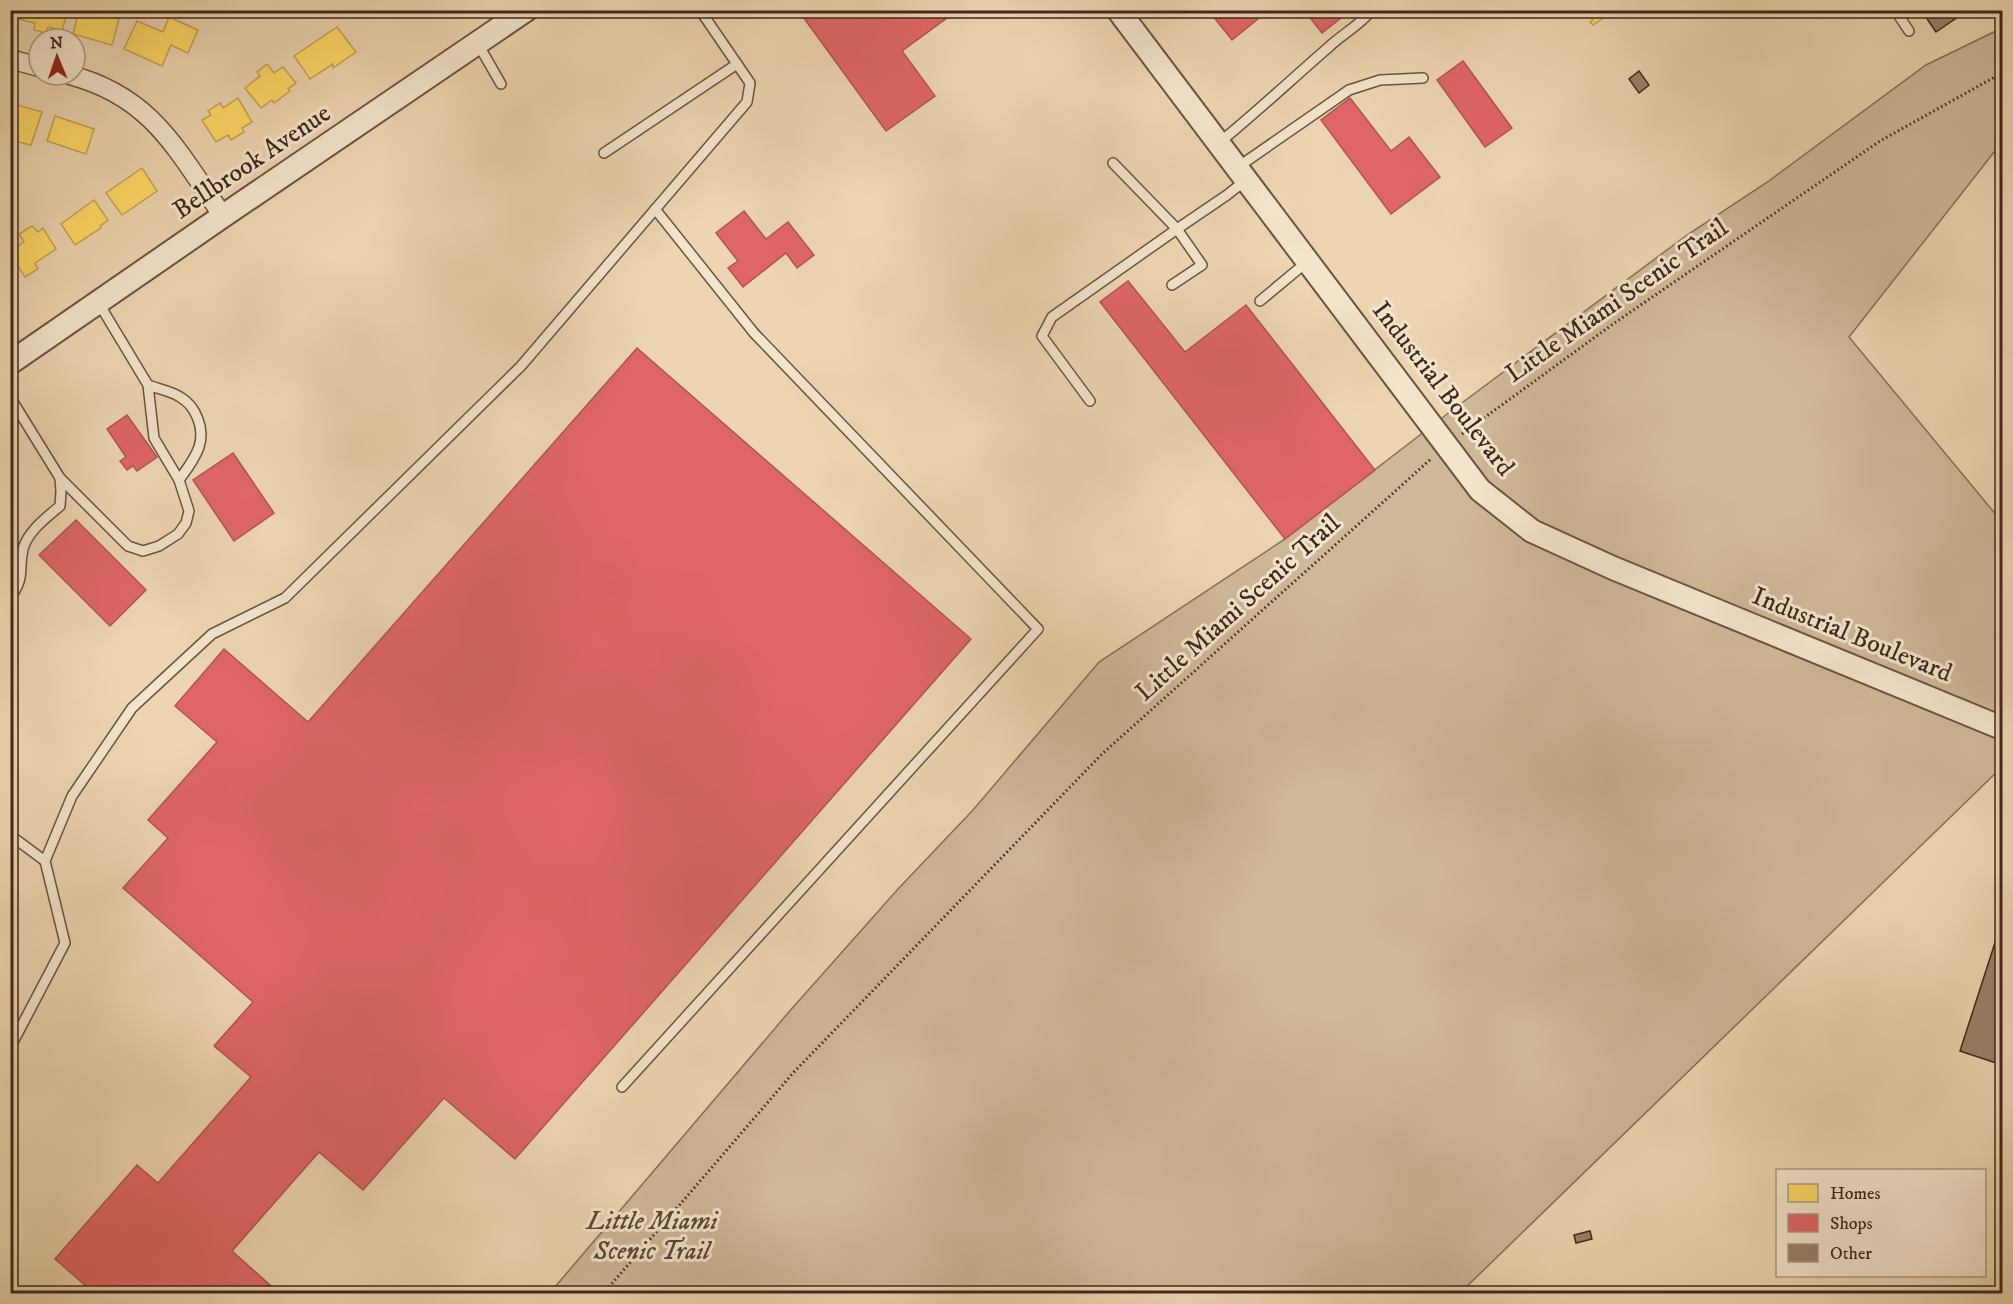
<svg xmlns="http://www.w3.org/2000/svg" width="2013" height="1304" viewBox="0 0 2013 1304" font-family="'IM FELL DW Pica',serif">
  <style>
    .green { fill: #cfb898; stroke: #86705a; stroke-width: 1.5 }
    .homes { fill: #ffd966; stroke: #c5a450; stroke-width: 1.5 }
    .shops { fill: #e06666; stroke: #af5450; stroke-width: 1.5 }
    .building { fill: #998269; stroke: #3e291c; stroke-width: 1.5 }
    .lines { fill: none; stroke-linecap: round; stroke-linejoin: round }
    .service-casing { stroke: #6a5441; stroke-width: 12 }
    .minor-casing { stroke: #6a5441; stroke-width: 21 }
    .tertiary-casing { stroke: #6a5441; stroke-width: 26 }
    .path { stroke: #3e291c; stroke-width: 3; stroke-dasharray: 1.5 3; stroke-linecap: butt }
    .service { stroke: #f3e4cc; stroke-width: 9 }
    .minor { stroke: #f3e4cc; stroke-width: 18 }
    .tertiary { stroke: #f3e4cc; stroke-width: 22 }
    .labels { text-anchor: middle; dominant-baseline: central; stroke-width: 6; stroke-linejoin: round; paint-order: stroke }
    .street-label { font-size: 26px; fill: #3e291c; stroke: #f3e4cc }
    .park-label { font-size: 26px; font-style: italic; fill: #5b4635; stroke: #f3e4cc }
  </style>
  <rect width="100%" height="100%" fill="#edd5b1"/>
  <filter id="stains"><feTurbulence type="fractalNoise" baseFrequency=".00333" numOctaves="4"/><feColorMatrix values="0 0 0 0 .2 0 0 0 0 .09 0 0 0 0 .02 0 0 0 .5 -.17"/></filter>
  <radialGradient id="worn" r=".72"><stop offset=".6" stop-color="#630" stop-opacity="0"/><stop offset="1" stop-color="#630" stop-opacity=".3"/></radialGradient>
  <path class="green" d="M2002,28v114l-153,195 153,185v245l-542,526 -911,1 239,-281 110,-124 75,-79 126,-148 186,-123 166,-128 236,-176 79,-52 160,-118z"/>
  <g class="homes">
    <path d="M20,10h48l-6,20 -14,-3 -2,6 -12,-3 1,-7 -17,-4z"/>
    <path d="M79,10l16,2 1,-2h14l-2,6 11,3 -7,26 -39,-11z"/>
    <path d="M1586,10h29l-22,15 -3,-3 3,-2z"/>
    <path d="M169,17l29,13 -10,23 -17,-8 -9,21 -38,-17 13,-28 26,11z"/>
    <path d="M337,27l19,25 -23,16v-4l-23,15 -16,-23z"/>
    <path d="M267,64l7,9 9,-6 13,16 -8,6 2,2 -16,12 -2,-3 -11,8 -16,-20 15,-12 -3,-4z"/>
    <path d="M238,98l14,24 -10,6 2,4 -13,8 -3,-5 -12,7 -14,-22 9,-5 -3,-4 12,-8 3,5z"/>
    <path d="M10,103l32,9 -11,33 -20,-5 -1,2z"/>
    <path d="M55,116l39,13 -8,25 -39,-13z"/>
    <path d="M142,168l15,23 -35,24 -16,-22z"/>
    <path d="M94,200l14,20 -8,6 1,2 -26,17 -14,-21z"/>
    <path d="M32,226l6,6 5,-4 13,21 -21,14 3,6 -13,8 -15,-23v-3l14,-9 -5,-8z"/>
  </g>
  <g class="shops">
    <path d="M798,10h160l-56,41 33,45 -49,35z"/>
    <path d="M1208,10h61l-37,30z"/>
    <path d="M1304,10h47l-29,23z"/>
    <path d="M1463,61l49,67 -27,19 -48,-67z"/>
    <path d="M1350,98l41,53 18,-14 31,40 -49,37 -70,-94z"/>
    <path d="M744,211l22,28 22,-17 26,33 -17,13 -11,-15 -43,34 -15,-19 10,-7 -22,-28z"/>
    <path d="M1128,281l57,71 61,-47 129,165 -90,69 -185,-237z"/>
    <path d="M637,348l334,291 -456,520 -71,-61 -81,92 -44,-38 -87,99 48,43h-185l-40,-35 82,-94 21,18 93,-106 -37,-31 39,-44 -130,-114 45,-50 -20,-18 69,-78 -42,-36 49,-57 84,73z"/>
    <path d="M127,415l30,42 -20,14 -4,-5 -6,4 -7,-9 6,-4 -19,-28z"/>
    <path d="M233,453l41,60 -40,28 -41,-61z"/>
    <path d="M76,520l70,70 -36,36 -71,-71z"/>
  </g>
  <g class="building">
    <path d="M1921,10h47l-32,22z"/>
    <path d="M1639,71l10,14 -10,8 -10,-14z"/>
    <path d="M2002,921v144l-42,-14z"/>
    <path d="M1590,1231l2,8 -16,4 -2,-8z"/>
  </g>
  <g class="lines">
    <defs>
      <g id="service">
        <path d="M1895,10l14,21"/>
        <path d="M478,44l23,40"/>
        <path d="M1219,143c39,-32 74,-65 111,-97 14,-13 30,-21 42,-36"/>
        <path d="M604,153l133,-89"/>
        <path d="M1113,163l64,66 50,-34 19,-15"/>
        <path d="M1238,167l111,-77 31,-10 43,-2"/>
        <path d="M1260,301l48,-40"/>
        <path d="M148,385c10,4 23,6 32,12 16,9 25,32 19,50 -4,12 -12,22 -20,33"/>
        <path d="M10,397l50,81 1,13 -1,15c-13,11 -32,25 -37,43 -5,22 3,27 -13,49"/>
        <path d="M1090,401l-48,-65 10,-19 125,-88 25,36 -30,20"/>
        <path d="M60,478l68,68 15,5 16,-5 19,-12 8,-11 3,-12 -10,-31 -25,-42 -6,-53 -50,-83"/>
        <path d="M10,835l35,26"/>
        <path d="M10,1048l55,-105 -20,-82 27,-65 60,-88 80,-74 73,-36 236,-232 226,-264 3,-19 -50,-73"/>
        <path d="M622,1087l416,-458 -284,-296 -99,-124"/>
      </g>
      <g id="minor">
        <path d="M10,59l29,8"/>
        <path d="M70,75c83,22 107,76 153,141"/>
      </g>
      <g id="tertiary">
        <path d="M1118,10l362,480 52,41 81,37 389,160"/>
        <path d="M10,363l213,-147 303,-206"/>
      </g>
    </defs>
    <use href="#service" class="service-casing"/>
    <use href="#minor" class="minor-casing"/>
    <use href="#tertiary" class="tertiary-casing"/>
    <g class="path">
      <path d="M1462,434l151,-110 267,-183 122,-68"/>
      <path d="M603,1294l190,-221 309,-319 329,-295"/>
    </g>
    <use href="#service" class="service"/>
    <use href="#minor" class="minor"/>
    <use href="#tertiary" class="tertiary"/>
  </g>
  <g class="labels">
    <g class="street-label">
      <text transform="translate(252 162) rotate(-34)">Bellbrook Avenue</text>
      <text transform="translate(1617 301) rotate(-35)">Little Miami Scenic Trail</text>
      <text transform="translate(1443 389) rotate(52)">Industrial Boulevard</text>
      <text transform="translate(1238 608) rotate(-42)">Little Miami Scenic Trail</text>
      <text transform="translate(1852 635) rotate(22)">Industrial Boulevard</text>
    </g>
    <g class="park-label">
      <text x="652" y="1221">Little Miami<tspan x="652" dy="30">Scenic Trail</tspan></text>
    </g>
  </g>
  <rect width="2013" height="1304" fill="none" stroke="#edd5b1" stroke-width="36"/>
  <rect x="12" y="12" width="1989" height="1280" fill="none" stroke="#3e291c" stroke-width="3"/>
  <rect x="18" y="18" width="1977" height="1268" fill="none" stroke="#3e291c" stroke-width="1.5"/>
  <rect x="1776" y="1169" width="210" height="108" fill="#f3e4cc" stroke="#ab9986" stroke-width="1.5"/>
  <rect x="1788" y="1184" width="30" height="18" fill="#ffd966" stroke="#ab9986" stroke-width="1.5"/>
  <text x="1830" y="1199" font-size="18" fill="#3e291c">Homes</text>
  <rect x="1788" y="1214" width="30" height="18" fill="#e06666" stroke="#ab9986" stroke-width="1.5"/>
  <text x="1830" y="1229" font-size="18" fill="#3e291c">Shops</text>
  <rect x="1788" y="1244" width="30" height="18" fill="#998269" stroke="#ab9986" stroke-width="1.5"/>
  <text x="1830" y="1259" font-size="18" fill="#3e291c">Other</text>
  <g transform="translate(57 57) rotate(358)"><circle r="28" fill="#f3e4cc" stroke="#ab9986" stroke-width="1.5"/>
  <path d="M0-4.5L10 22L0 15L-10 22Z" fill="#8f2418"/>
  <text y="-9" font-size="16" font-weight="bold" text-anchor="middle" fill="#3e291c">N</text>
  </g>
  <rect width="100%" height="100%" filter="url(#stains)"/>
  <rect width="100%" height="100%" fill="url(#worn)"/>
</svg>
